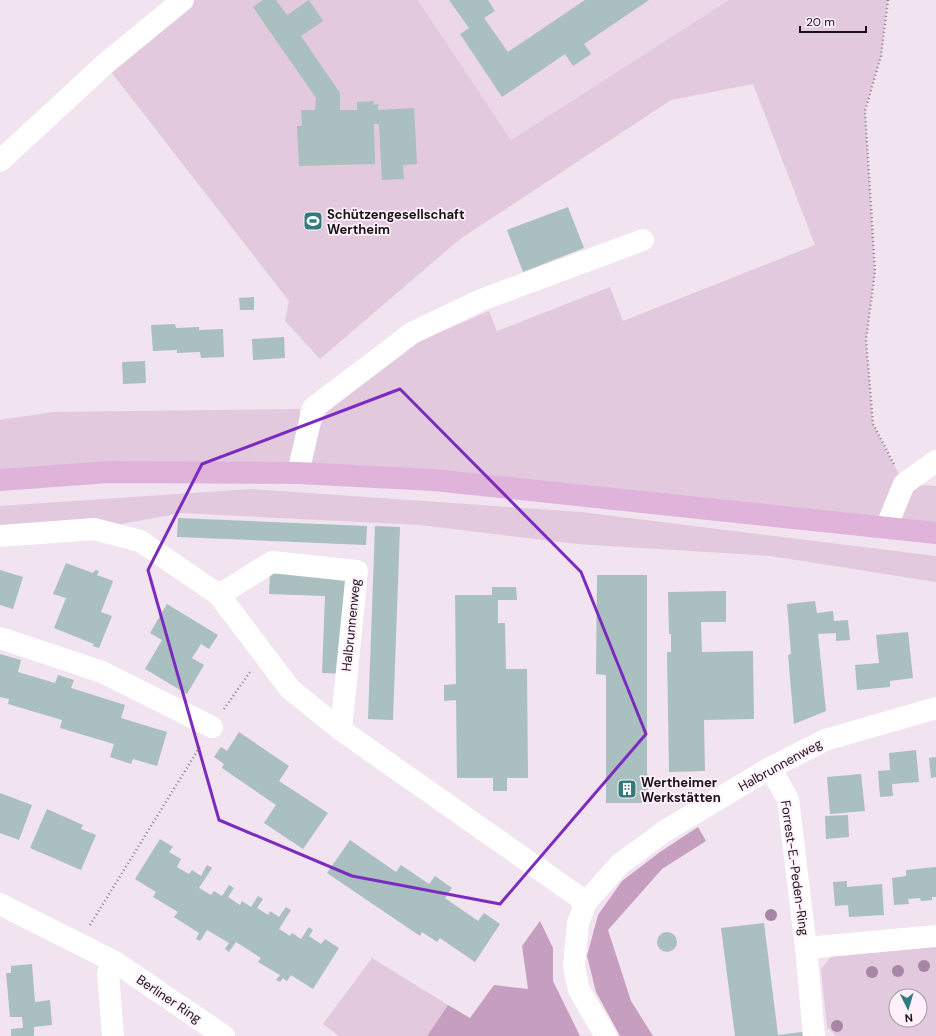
<svg xmlns="http://www.w3.org/2000/svg" width="936" height="1036" viewBox="0 0 936 1036" font-family="'DM Sans',sans-serif">
  <style>
    .built { fill: #ecd7e9 }
    .green { fill: #e2c9de; fill-rule: evenodd }
    .forest { fill: #c69ec0 }
    .building { fill: #aabfbf }
    .lines { fill: none; stroke-linecap: round; stroke-linejoin: round }
    .path { stroke: #8c828b; stroke-width: 2.5; stroke-dasharray: 1 3; stroke-linecap: butt }
    .minor { stroke: #fff; stroke-width: 22 }
    .major { stroke: #e0b4da; stroke-width: 22 }
    .tree { fill: #a785a4 }
    .marked { fill: none; stroke: #7b2cbf; stroke-width: 3; stroke-linejoin: round }
    .labels { text-anchor: middle; dominant-baseline: central; stroke-width: 3.5; stroke-linejoin: round; paint-order: stroke }
    .poi-label { font-size: 13px; font-weight: bold; fill: #171216; stroke: #fff0fc; text-anchor: start }
    .street-label { font-size: 13px; fill: #171216; stroke: #fff0fc }
  </style>
  <rect width="100%" height="100%" fill="#f1e3ef"/>
  <path class="built" d="M418,0h311l-218,140z"/>
  <g class="green">
    <path d="M173,0h245l93,140 218,-140h159l-7,56 -16,55 10,160 -9,69 7,84 31,60 32,2v47l-502,-53h-434v-60l53,-8 247,-3 -2,63 29,-60 93,-71 69,-30 8,20 113,-44 13,34 192,-76 -62,-161 -82,16 -211,139 -140,120 -35,-38 4,-20 -184,-237z"/>
    <path d="M251,489l330,23 355,44v26l-165,-26 -194,-12 -157,-19 -239,-12 -87,16 -94,7v-30z"/>
    <path d="M936,944v92h-100l-9,-9 -6,-58 14,-17zM896,996h24v24h-24z"/>
    <path d="M372,958l76,47 -21,31h-88l-16,-12z"/>
  </g>
  <g class="forest">
    <path d="M698,827l8,14 -44,28 -54,61 23,71 22,35h-33l-24,-44 -9,-36 11,-41 24,-34 38,-29z"/>
    <path d="M540,921l13,27v33l27,55h-153l21,-31 22,13 24,-33 34,4 -6,-43z"/>
  </g>
  <g class="building">
    <path d="M263,0h13l11,15 22,-15 14,21 -22,15 39,57v17h17v-8l17,-1 -1,4 5,-1v6l36,-2 3,56 -14,1 1,14 -22,1 -3,-56h-5l1,40 -76,2 -2,-40h5l-1,-16h14l1,-12 -63,-91z"/>
    <path d="M449,0h39l7,11 -11,7 24,34 77,-52h64l-65,44 7,10 -18,12 -8,-12 -63,43 -42,-63 9,-6z"/>
    <path d="M568,207l16,41 -61,24 -16,-42z"/>
    <path d="M254,297v13h-14l-1,-12z"/>
    <path d="M175,324l1,4 23,-1v3l24,-1 1,28 -23,1 -1,-6 -23,1v-3l-24,1 -2,-26z"/>
    <path d="M284,337l1,21 -32,2 -1,-21z"/>
    <path d="M145,361l1,22 -23,1 -1,-22z"/>
    <path d="M178,518l189,8 -1,19 -189,-8z"/>
    <path d="M375,526l25,1 -7,193 -25,-1z"/>
    <path d="M66,563l27,10 2,-3 4,1 -2,4 16,6 -12,31 11,4 -13,32 -6,-2 1,-2 -40,-16 12,-30 -13,-4z"/>
    <path d="M0,570l23,7 -10,32 -13,-4z"/>
    <path d="M270,573l55,2 23,4 -3,95 -23,-1 3,-77 -56,-2z"/>
    <path d="M597,575h50v200l1,-1v29h-42v-128l-10,-1z"/>
    <path d="M492,587h24l1,13h-19v23h7l1,46h21l1,109h-21v13h-14v-13h-36l-1,-78 -12,1v-16l12,-1 -1,-89h37z"/>
    <path d="M726,591v31h-25l1,30 51,-1 1,68 -50,1 1,51 -36,1 -2,-120h4v-18h-2l-1,-42z"/>
    <path d="M815,601l2,12 16,-2 1,10 14,-1 2,20 -14,1v-8l-18,1 8,77 -32,13 -6,-69 3,-1 -4,-50z"/>
    <path d="M167,604l51,31 -9,14 -8,-5 -9,14 12,7 -17,29 -42,-25 17,-29 -12,-7z"/>
    <path d="M908,632l5,46 -23,3v6l-33,3 -2,-25 24,-2 -3,-28z"/>
    <path d="M0,654l21,6 -3,12 37,11 3,-8 16,5 -3,8 54,17 -4,13 46,14 -10,34 -24,-7 -2,5 -21,-7 4,-13 -54,-16 2,-8 -54,-16 1,-5 -9,-2z"/>
    <path d="M239,732l50,34 -10,15 49,32 -25,36 -39,-26 12,-18 -54,-37 2,-4 -10,-7 7,-10 6,4z"/>
    <path d="M916,750l3,32 -27,2 1,12 -13,1 -2,-26 12,-1 -1,-17z"/>
    <path d="M936,757v20l-5,1 -2,-20z"/>
    <path d="M861,774l4,37 -35,3 -3,-37z"/>
    <path d="M0,793l32,12 -13,35 -19,-7z"/>
    <path d="M47,809l36,16 -2,4 15,6 -15,35 -51,-22z"/>
    <path d="M848,815l1,22 -23,2 -1,-23z"/>
    <path d="M160,839l13,8 -4,5 12,7 -4,8 12,7 3,-4 9,6 6,-11 5,3 -13,20 12,7 3,-4 8,5 7,-11 5,3 -6,9 12,8 2,-4 9,6 7,-11 5,3 -6,9 11,7 2,-4 9,6 7,-10 5,3 -12,19 11,7 2,-3 9,6 8,-12 4,3 -4,6 12,8 4,-5 14,9 -26,41 -22,-14 -4,6 -4,-3 -3,4 -4,-2 4,-5 -22,-13 3,-4 -25,-16 -7,10 -4,-3 4,-6 -22,-13 -7,11 -4,-2 3,-6 -25,-16 4,-5 -25,-15 3,-5 -21,-13z"/>
    <path d="M350,840l46,32 5,-7 28,19 6,-8 17,12 -7,10 33,23 6,-8 16,11 -25,38 -35,-24 -3,4 -15,-10 -2,4 -93,-63z"/>
    <path d="M936,867v30h-4v3l-11,1 -1,-3 -12,1 1,5 -15,1 -2,-27 14,-2v-6z"/>
    <path d="M847,881v6l35,-3 2,31 -35,2 -1,-12 -13,1 -2,-24z"/>
    <path d="M764,923l14,112 24,-3 1,4h-68l-14,-108z"/>
    <circle cx="667" cy="942" r="10"/>
    <path d="M32,964l3,38 15,-2 2,25 -18,2v9h-23v-7l12,-1 -1,-11h-12l-4,-44h5v-7z"/>
  </g>
  <g class="lines">
    <g class="path">
      <path d="M888,0l-7,56 -16,55 10,160 -9,69 7,84 21,40"/>
      <path d="M224,709l26,-37"/>
      <path d="M90,925l111,-180"/>
    </g>
    <g class="minor">
      <path d="M0,161l105,-97 78,-64"/>
      <path d="M298,473l15,-65 99,-75 69,-33 162,-60"/>
      <path d="M886,528l18,-44 32,-23"/>
      <path d="M0,536l94,-7 46,12 79,54 71,94 51,41 245,172"/>
      <path d="M219,595l53,-33 85,9 -16,159"/>
      <path d="M0,638l102,34 110,55"/>
      <path d="M770,768l18,31 18,149 130,-12"/>
      <path d="M0,904l115,58 109,74"/>
      <path d="M806,948l8,88"/>
      <path d="M113,1036l-5,-63 7,-11"/>
      <path d="M606,1036l-27,-46 -5,-23 2,-23 2,-21 8,-21 34,-38 45,-33 105,-63 55,-28 111,-32"/>
    </g>
    <path class="major" d="M0,480l109,-8 189,1 136,7 502,53"/>
  </g>
  <g class="tree">
    <circle cx="771" cy="915" r="6"/>
    <circle cx="924" cy="966" r="6"/>
    <circle cx="898" cy="971" r="6"/>
    <circle cx="872" cy="972" r="6"/>
    <circle cx="837" cy="1026" r="6"/>
  </g>
  <path class="marked" d="M400,389l181,183 65,162 -146,170 -148,-28 -133,-56 -71,-250 54,-106z"/>
  <defs>
    <symbol id="stadium-square" viewBox="-11 -11 22 22"><rect x="-9" y="-9" width="18" height="18" rx="4" fill="#327b7c" stroke="#fff0fc"/><path d="M0-5a6.5 5 0 1 0 0 10a6.5 5 0 1 0 0-10ZM-3.5-1.8h7v3.6h-7Z" fill="#fff"/></symbol>
    <symbol id="building-square" viewBox="-11 -11 22 22"><rect x="-9" y="-9" width="18" height="18" rx="4" fill="#327b7c" stroke="#fff0fc"/><path d="M-4-6H4V6H1V3H-1V6H-4ZM-2.5-4.3h1.7v1.8h-1.7ZM.8-4.3h1.7v1.8H.8ZM-2.5-1h1.7V.8h-1.7ZM.8-1h1.7V.8H.8Z" fill="#fff"/></symbol>
  </defs>
  <g fill-rule="evenodd">
    <use href="#stadium-square" x="302" y="210" width="22" height="22"/>
    <use href="#building-square" x="616" y="778" width="22" height="22"/>
  </g>
  <g class="labels">
    <g class="poi-label">
      <text x="327" y="214">Schützengesellschaft<tspan x="327" dy="15">Wertheim</tspan></text>
      <text x="641" y="782">Wertheimer<tspan x="641" dy="15">Werkstätten</tspan></text>
    </g>
    <g class="street-label">
      <text transform="translate(351 625) rotate(-84)">Halbrunnenweg</text>
      <text transform="translate(780 765) rotate(-29)">Halbrunnenweg</text>
      <text transform="translate(795 868) rotate(82)">Forrest-E.-Peden-Ring</text>
      <text transform="translate(169 999) rotate(34)">Berliner Ring</text>
    </g>
  </g>
  <g transform="translate(908 1008) rotate(175)"><circle r="19" fill="#fff0fc" stroke="#a297a0"/>
  <path d="M0-3L7 15L0 10L-7 15Z" fill="#327b7c"/>
  <text y="-6" font-size="11" font-weight="bold" text-anchor="middle" fill="#171216">N</text>
  </g>
  <path d="M800 26v6h66v-6" fill="none" stroke="#171216" stroke-width="2"/>
  <text x="806" y="26" font-size="12" fill="#171216" stroke="#fff0fc" stroke-width="3" paint-order="stroke">20 m</text>
</svg>
